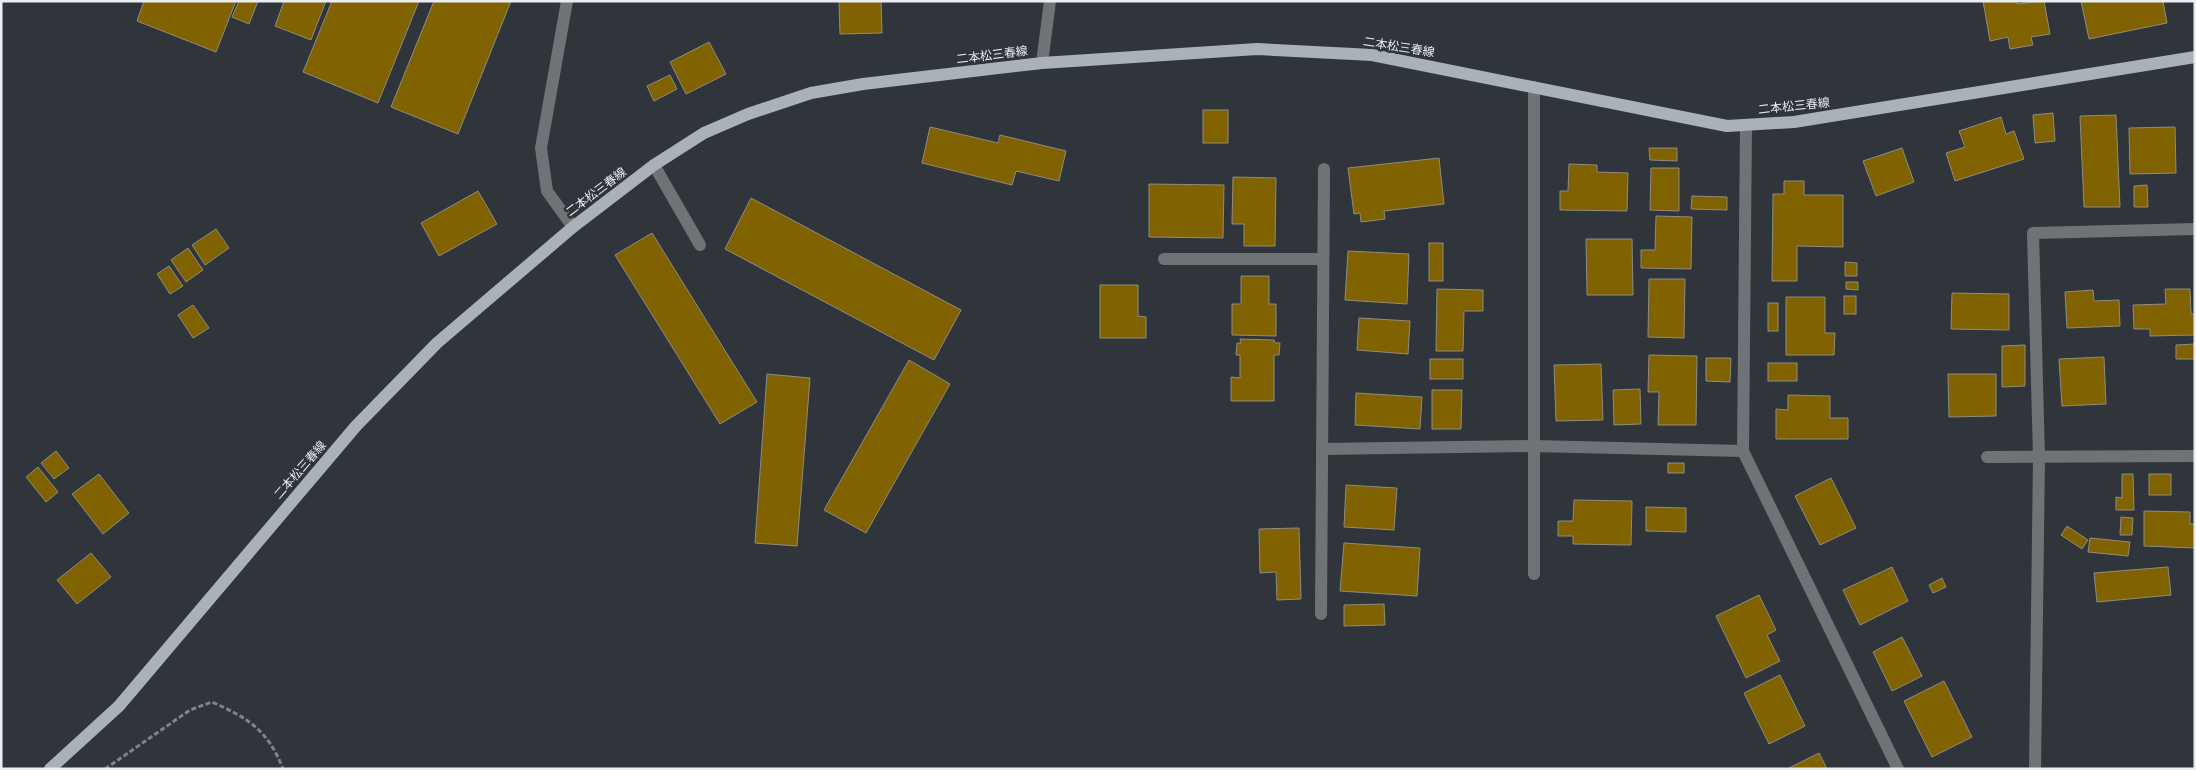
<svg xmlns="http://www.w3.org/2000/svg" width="2196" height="770" viewBox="0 0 2196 770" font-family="Helvetica,'Noto Sans JP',sans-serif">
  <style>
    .building { fill: #806300; stroke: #8f8b82 }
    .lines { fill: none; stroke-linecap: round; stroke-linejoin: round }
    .path { stroke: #7f8389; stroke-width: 3; stroke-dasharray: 5 2.5; stroke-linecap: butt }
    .minor { stroke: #707376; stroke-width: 12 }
    .major { stroke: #aab1b7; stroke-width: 12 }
    .labels { text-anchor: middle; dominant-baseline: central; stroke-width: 5; stroke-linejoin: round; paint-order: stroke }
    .street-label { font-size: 12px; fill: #eaeef2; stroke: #30353c }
  </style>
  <rect width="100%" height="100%" fill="#30353c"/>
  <g class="building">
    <path d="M144,1h92l-20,51 -79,-31z"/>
    <path d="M239,1h19l-9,23 -17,-7z"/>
    <path d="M284,1h42l-15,39 -36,-14z"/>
    <path d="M332,1h87l-41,102 -75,-31z"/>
    <path d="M434,1h77l-53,133 -67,-27z"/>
    <path d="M839,1h42l1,32 -42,1z"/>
    <path d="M1983,1h34v3l27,-3 6,33 -19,3 2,8 -23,4 -2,-12 -18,4z"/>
    <path d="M2081,1h82l4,22 -78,16z"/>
    <path d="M709,42l17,32 -40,20 -16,-32z"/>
    <path d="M670,75l7,14 -23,12 -7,-15z"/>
    <rect x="1203" y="110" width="25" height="33"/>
    <path d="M2053,113l2,28 -20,2 -2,-28z"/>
    <path d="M2116,115l4,92h-36l-4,-91z"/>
    <path d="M2001,117l5,17 8,-3 10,28 -69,22 -9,-28 19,-6 -6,-16z"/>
    <path d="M930,127l68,16 2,-8 66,16 -7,30 -43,-10 -4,14 -90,-22z"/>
    <path d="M2175,127l1,46 -46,1 -1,-46z"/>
    <path d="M1649,148h28v13l-27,-1z"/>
    <path d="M1902,148l12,34 -38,14 -13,-35z"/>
    <path d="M1439,158l5,46 -60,7 1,8 -24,3 -1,-9 -6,1 -6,-46z"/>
    <path d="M1569,164l28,1v7l31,1 -1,38 -67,-1v-19h8z"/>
    <path d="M1651,168h28v43l-29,-1z"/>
    <path d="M1233,177l43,1 -1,68h-31v-22h-12z"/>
    <path d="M1784,181h20v14h39v52l-46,-1v35h-25l1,-87h11z"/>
    <path d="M1149,184l75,1 -1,53 -74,-1z"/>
    <path d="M2147,185l1,22h-14v-21z"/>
    <path d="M478,191l19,33 -58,32 -18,-33z"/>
    <path d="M1692,196l35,1v13l-36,-1z"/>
    <path d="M751,198l210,112 -27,50 -209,-111z"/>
    <path d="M1656,216l36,1 -1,52 -50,-1v-18h14z"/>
    <path d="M216,229l13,19 -24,17 -13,-20z"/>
    <path d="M652,233l105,169 -37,22 -105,-169z"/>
    <path d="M1586,239h46l1,56h-46z"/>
    <rect x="1429" y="243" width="14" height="38"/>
    <path d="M188,248l15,22 -17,12 -15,-22z"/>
    <path d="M1348,251l61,3 -2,50 -62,-4z"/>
    <path d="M1845,262l12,1v13h-12z"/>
    <path d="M169,266l14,20 -13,8 -13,-20z"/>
    <path d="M1241,276h28v28h7v32l-44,-1v-31h9z"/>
    <path d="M1649,279h36l-1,59 -36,-1z"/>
    <path d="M1846,282h12v8l-12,-1z"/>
    <path d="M1100,285h38v31l8,1v21h-46z"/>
    <path d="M1437,289l46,1v21h-19l-1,40h-27z"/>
    <path d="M2165,289h25l1,25h4v21l-45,1v-7h-16l-1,-24 33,-1z"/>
    <path d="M2093,290l1,11 25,-1 1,26 -53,2 -2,-36z"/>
    <path d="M1952,293l57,1v36l-58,-1z"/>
    <rect x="1844" y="296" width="12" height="18"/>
    <path d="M1786,297h39v36h10l-1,22h-48z"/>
    <rect x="1768" y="303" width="10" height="28"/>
    <path d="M193,305l16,23 -16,10 -15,-23z"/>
    <path d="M1359,318l51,3 -2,33 -51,-4z"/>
    <path d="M1240,339l34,1 1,3h5l-1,12h-5v46h-43v-24l9,1v-23h-4l1,-12h4z"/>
    <path d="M2195,344v15h-19v-14z"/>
    <path d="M2025,345v41l-23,1v-41z"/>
    <path d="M1649,355l48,1 -1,69h-38l1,-33h-11z"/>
    <path d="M2104,357l2,47 -44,2 -3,-47z"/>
    <path d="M1706,358h25l-1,24 -24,-1z"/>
    <rect x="1430" y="359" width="33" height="20"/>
    <path d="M909,360l41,24 -84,149 -42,-23z"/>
    <rect x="1768" y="363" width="29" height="18"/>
    <path d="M1601,364l2,56 -47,1 -2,-56z"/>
    <path d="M767,374l43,4 -13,168 -42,-3z"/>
    <path d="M1948,374h48v42l-47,1z"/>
    <path d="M1640,389l1,35 -27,1 -1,-35z"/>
    <path d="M1432,390h30l-1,39h-29z"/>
    <path d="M1356,393l66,4 -2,32 -65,-4z"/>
    <path d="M1788,395l42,1v22h18v21h-72v-30l12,1z"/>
    <path d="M56,451l13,17 -15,11 -13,-16z"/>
    <rect x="1668" y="463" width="16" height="10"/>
    <path d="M38,467l20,25 -12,10 -20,-25z"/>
    <path d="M99,474l30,39 -26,21 -31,-40z"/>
    <path d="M2122,474h11l1,36h-18v-13l6,1z"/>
    <rect x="2149" y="474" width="22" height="21"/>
    <path d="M1831,478l25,50 -36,17 -25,-49z"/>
    <path d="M1346,485l51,3 -3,42 -50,-3z"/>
    <path d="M1574,500l58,1 -1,44 -58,-1v-8h-15v-15h15z"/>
    <path d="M1646,507l40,1v24l-40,-1z"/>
    <path d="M2144,511l46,1v12h5v24l-51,-2z"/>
    <path d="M2121,517l12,1 -1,17h-12z"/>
    <path d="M2067,526l21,14 -6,9 -21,-14z"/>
    <path d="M1299,528l2,71 -24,1 -1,-28 -16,1 -1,-44z"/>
    <path d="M2090,538l40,4 -2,14 -40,-4z"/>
    <path d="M1344,543l76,5 -3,48 -77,-5z"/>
    <path d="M91,553l20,24 -34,27 -20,-24z"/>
    <path d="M1892,567l16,34 -48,24 -17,-35z"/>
    <path d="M2168,567l3,28 -74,7 -3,-29z"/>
    <path d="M1942,578l4,9 -13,6 -4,-8z"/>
    <path d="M1759,595l17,35 -9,5 13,26 -34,17 -30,-62z"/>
    <path d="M1384,604l1,21 -41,1v-21z"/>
    <path d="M1902,637l20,39 -30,15 -19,-39z"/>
    <path d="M1780,675l25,51 -36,18 -25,-51z"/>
    <path d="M1944,681l28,56 -40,20 -28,-56z"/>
    <path d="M1819,753l8,16h-40z"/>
  </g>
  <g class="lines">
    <path class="path" d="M105,769l85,-59 22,-8c36,16 56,28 71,67"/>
    <g class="minor">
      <path d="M567,1l-26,147 6,43 26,36"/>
      <path d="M1042,63l8,-62"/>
      <path d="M1746,125l-3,326 155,318"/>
      <path d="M654,165l46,80"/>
      <path d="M1164,259h159"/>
      <path d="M1322,449l212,-3 209,5"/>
      <path d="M1987,457l208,-1"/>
      <path d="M1534,574v-487"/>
      <path d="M1321,614l3,-445"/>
      <path d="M2035,769l4,-312 -6,-224 162,-4"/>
    </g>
    <path class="major" d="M50,769l69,-63 237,-280 81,-83 136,-116 81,-62 50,-32 44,-19 63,-21 52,-9 179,-21 215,-14 115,6 355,71 67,-4 401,-65"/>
  </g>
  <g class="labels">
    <g class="street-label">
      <text transform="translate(1399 47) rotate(9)">二本松三春線</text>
      <text transform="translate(992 55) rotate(-7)">二本松三春線</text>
      <text transform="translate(1794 106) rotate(-6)">二本松三春線</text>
      <text transform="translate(596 192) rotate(-37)">二本松三春線</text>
      <text transform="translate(300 470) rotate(-49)">二本松三春線</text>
    </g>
  </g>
  <rect width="2196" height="770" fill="none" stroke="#eaeef2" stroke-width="5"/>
</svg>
